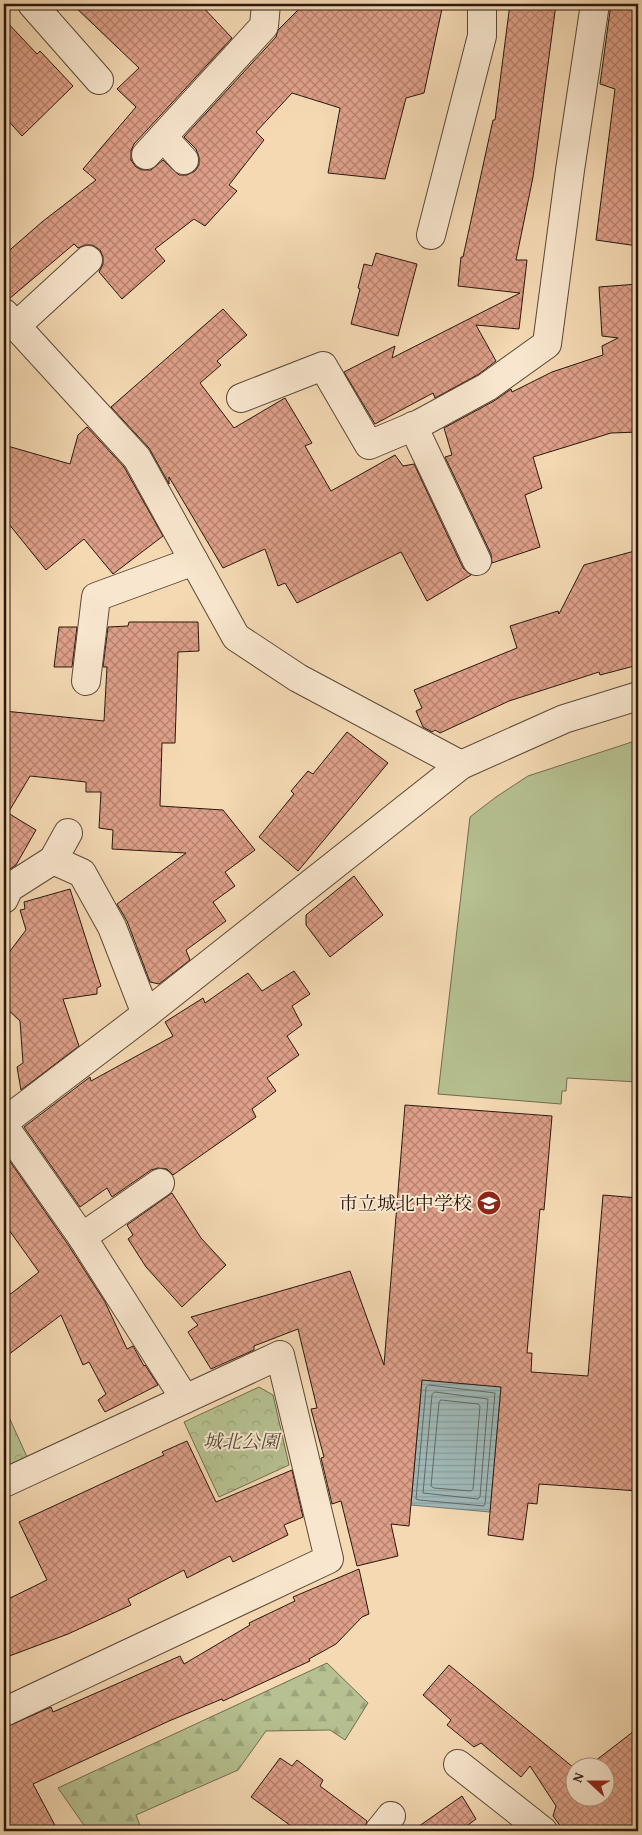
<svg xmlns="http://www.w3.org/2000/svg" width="642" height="1835" viewBox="0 0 642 1835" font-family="'Gentium Book Plus','Noto Serif JP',serif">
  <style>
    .grass { fill: #b6c090; stroke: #706c4f }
    .forest { fill: url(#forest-firs); stroke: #706c4f }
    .park { fill: url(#park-crowns); stroke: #706c4f }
    .water { fill: url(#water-rules); stroke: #707873 }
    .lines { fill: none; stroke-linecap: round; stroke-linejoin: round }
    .shore { stroke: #646862; stroke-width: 1 }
    .building { fill: url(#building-cross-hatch); stroke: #2a180e }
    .minor-casing { stroke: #5c4837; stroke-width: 30 }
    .minor { stroke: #f8e6ce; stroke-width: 28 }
    .labels { text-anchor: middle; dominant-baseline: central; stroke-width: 4; stroke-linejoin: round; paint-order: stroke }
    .poi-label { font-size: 19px; fill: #2a180e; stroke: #f8e6ce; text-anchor: end }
    .park-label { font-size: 19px; font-style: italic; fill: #544a35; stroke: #f8e6ce }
  </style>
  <defs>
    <pattern id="forest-firs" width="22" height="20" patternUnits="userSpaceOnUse" patternTransform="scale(1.25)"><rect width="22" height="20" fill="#b6c090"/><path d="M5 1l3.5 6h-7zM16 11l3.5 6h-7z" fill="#9da47b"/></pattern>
    <pattern id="park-crowns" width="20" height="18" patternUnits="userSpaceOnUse" patternTransform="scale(1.25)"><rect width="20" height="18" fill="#b6c090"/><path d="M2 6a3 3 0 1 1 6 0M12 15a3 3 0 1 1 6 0" fill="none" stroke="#9da47b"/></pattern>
    <pattern id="water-rules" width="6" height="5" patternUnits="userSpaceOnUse" patternTransform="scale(1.25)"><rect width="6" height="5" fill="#9fb8b7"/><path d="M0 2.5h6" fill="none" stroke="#899d9c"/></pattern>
    <pattern id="building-cross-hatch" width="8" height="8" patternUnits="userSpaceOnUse" patternTransform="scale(1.25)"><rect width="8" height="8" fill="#de9f88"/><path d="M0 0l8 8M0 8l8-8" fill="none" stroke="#b4816e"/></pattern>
  </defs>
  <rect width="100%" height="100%" fill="#f4d9b3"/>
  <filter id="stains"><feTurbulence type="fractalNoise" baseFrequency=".004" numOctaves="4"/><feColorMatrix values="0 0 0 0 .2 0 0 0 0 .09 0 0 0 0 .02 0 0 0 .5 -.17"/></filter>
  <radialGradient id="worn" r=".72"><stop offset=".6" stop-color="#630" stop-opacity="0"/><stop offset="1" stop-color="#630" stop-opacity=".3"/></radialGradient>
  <path class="grass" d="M638,740v342l-71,-4 -1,13h-4l-1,13 -123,-10 32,-277 26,-20 32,-21z"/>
  <path class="forest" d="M327,1663l41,40 -23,37 -15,-10 -64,1 -28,39 -102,45 6,16h-54l-30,-43z"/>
  <g class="park">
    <path d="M259,1387l14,8 16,70 -70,32 -35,-75z"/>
    <path d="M4,1406l23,51 -23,11z"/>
  </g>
  <path class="water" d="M422,1380l79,7 -11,125 -79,-7z"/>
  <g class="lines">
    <g class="shore">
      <path d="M429,1385l66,8 -10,111 -1,2 -65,-6 -3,-1 10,-111z"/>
      <path d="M435,1392l53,7 -8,98 -2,2 -55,-6 9,-98z"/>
      <path d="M441,1400l37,4 2,2 -7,83 -2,2 -37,-3 -3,-2 8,-83z"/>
    </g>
  </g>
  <g class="building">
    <path d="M72,4h128l32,34 -98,106 -3,7v9l5,7 6,3h9l12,-10 16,15h8l8,-4 4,-6v-8l-3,-8 -12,-12 92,-100 2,-7 26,-26h139l-19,89 -18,5 -21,81 -57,-6 12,-65 -48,-15 -36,39 8,8 -35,45 8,6 -32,35 -11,-7 -39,30 10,12 -43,38 -23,-27 4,-8v-7l-3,-7 -8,-5h-7l-7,3 -4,-4 -65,55 -5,-1v-43l38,-33 54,-42 -13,-11 53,-62 -19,-18 22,-21z"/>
    <path d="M510,4h46l-23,173 -17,83h11l-8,69 -43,-4 20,36 -17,13 -44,24 -2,-5 -58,31 -31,-52 51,-26 -3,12 128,-65 -62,-7 3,-29h2l30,-137h2z"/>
    <path d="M613,4h25v242l-42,-6 19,-151 -15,-5 10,-73z"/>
    <path d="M4,19l33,35 3,-3 33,35 -51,50 -18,-20z"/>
    <path d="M376,253l41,11 -19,72 -47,-12 9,-35 -2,-1 6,-24 8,2z"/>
    <path d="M638,284v148l-27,1 -78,24 9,31 -17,7 15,52 -48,16 -1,-9 -46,-97 7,-2 -8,-27 50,-27 17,-12 1,3 40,-20 51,-17 -1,-9 16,-8 -16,-2 -3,-49z"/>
    <path d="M223,309l24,26 -30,26 4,4 -21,18 34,45 51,-30 27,45 -7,3 26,45 64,-36 8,11 11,-2 49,104 8,7 -44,26 -26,-49 -104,51 -12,-20 -7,3 -13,-37 -42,19 -54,-91v7l-20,-36 -38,-41z"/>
    <path d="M87,427l37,40 39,69 -50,38 -29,-35 -38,31 -42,-52v-73l66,19 8,-29z"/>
    <path d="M638,550v115l-38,10 -1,-3 -90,29 -69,32 -5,-3 -3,2 -9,-5 -7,-16 6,-3 -8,-18 103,-42 -7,-22 48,-15 1,3 25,-49z"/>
    <path d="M129,622h69l1,29 -21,1 -3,91h-13l-2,63 63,4 32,40 -30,22 10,14 -22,16 13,19 -40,29 4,10 -31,24 -9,-2 -23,-61 -10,-17 69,-51 -74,-4 1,-19 -14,-2 2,-36h-15v-10l-56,-6 -22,37 28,17 -20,35 -12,8v-162l100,10 3,-54h-4l5,-40 20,-1z"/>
    <path d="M59,627h18l-5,40h-18z"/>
    <path d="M347,732l41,31 -90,108 -39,-34 35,-43 -3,-3 17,-20 5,3z"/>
    <path d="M354,876l29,39 -53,42 -24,-32v-10z"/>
    <path d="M70,889l31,97 -4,2v6l-34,5 16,47 -58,44 -4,-23 6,-4 -3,-42 -16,-15v-47l22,-29 -6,-20 5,-1 -1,-7z"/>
    <path d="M294,971l16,23 -18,12 10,19 -15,11 12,19 -32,23 9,13 -24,18 4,8 -83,58 -6,-6 -9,-1 -7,2 -39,27 -5,-9 -27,19 -56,-80 66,-50 1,4 82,-45 -8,-14 38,-24 2,5 43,-30 14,18z"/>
    <path d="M405,1105l147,11 -8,94 -4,-1 -13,144h5l-1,19 57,4 15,-181 35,3v293l-99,-7 -2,20 -9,-1 -5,37 -35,-5 13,-148 -79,-7 -13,146 -18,-2 7,32 -41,10 -16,-65 -9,3 -11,-46 3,-1 -13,-48 6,-1 -19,-79 -44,17v4l-43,19 -23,-37 10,-7 -7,-8 159,-46 34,94z"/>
    <path d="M4,1153l65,93 36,56 22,47 6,-3 11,20 1,-1 13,20 -53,27 -7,-12 8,-6 -17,-32 -6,3 -22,-50 -57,43v-59l35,-27 -35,-49z"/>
    <path d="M172,1193l29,45 25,27 -44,42 -36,-40 -18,-28 5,-4 -6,-10z"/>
    <path d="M187,1441l29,61 76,-32 11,47 -19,8 4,10 -55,27 -3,-6 -43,22 -3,-8 -56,29 3,6 -63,29 -64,24v-57l43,-21 -28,-58 145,-67 -2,-3z"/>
    <path d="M359,1569l10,45 -7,3 -26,27 -27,15 1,2 -87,40 -1,-2 -53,22 -136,63 25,47h-54v-103l47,-21 2,5 127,-56 4,8 66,-39 -1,-2 46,-22 -2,-4z"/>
    <path d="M449,1665l125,103v30h30v-30h-18l52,-40v103h-74l-11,-15 3,-10 -26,-40 -9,11 -40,-34 -7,4 -27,-22 4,-5 -28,-25z"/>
    <path d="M280,1758l12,8 5,-6 26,20 -3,6 47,35 -3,10h-66l-47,-34z"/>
    <path d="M462,1796l14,23 -16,12h-48z"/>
  </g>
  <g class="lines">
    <defs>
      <g id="minor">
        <path d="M32,4l67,76"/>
        <path d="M163,137l21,23"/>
        <path d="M146,155l118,-129 2,-22"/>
        <path d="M431,235l51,-199v-32"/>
        <path d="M4,313l133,145 99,179 62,41 163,87"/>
        <path d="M15,327l73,-67"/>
        <path d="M241,398l82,-32 46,79 50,-21 68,-37 60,-43 23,-174 25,-166"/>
        <path d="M413,426l64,135"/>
        <path d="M86,681l10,-84 98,-36"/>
        <path d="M53,860l15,-27"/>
        <path d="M4,899l5,-11 44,-28 29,13 30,54 34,87"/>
        <path d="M4,1122l142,-108 315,-249 103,-46 74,-23"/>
        <path d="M4,1126l78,111 103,162"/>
        <path d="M82,1237l78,-54"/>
        <path d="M4,1483l276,-128 49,204 -325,153"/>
        <path d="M458,1764l85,67"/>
        <path d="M379,1831l12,-15"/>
      </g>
    </defs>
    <use href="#minor" class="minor-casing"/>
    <use href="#minor" class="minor"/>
  </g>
  <defs>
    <symbol id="school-disc" viewBox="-11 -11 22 22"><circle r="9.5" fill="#8f2418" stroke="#f8e6ce"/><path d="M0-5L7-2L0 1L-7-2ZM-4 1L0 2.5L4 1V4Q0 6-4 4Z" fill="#fff"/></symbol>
  </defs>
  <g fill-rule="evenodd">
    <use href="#school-disc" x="475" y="1189" width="28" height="28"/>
  </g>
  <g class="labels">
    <g class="poi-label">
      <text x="472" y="1203">市立城北中学校</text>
    </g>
    <g class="park-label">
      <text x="241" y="1441">城北公園</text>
    </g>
  </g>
  <rect width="642" height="1835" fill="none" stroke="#f4d9b3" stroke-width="20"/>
  <rect x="5" y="5" width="632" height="1825" fill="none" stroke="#2a180e" stroke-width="2.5"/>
  <rect x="10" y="10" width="622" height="1815" fill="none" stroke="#2a180e"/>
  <g transform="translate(590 1782) rotate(291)"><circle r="24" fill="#f8e6ce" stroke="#a69481"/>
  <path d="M0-4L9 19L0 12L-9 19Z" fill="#8f2418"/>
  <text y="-8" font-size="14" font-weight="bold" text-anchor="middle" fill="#2a180e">N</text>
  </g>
  <rect width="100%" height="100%" filter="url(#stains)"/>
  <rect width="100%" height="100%" fill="url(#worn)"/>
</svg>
